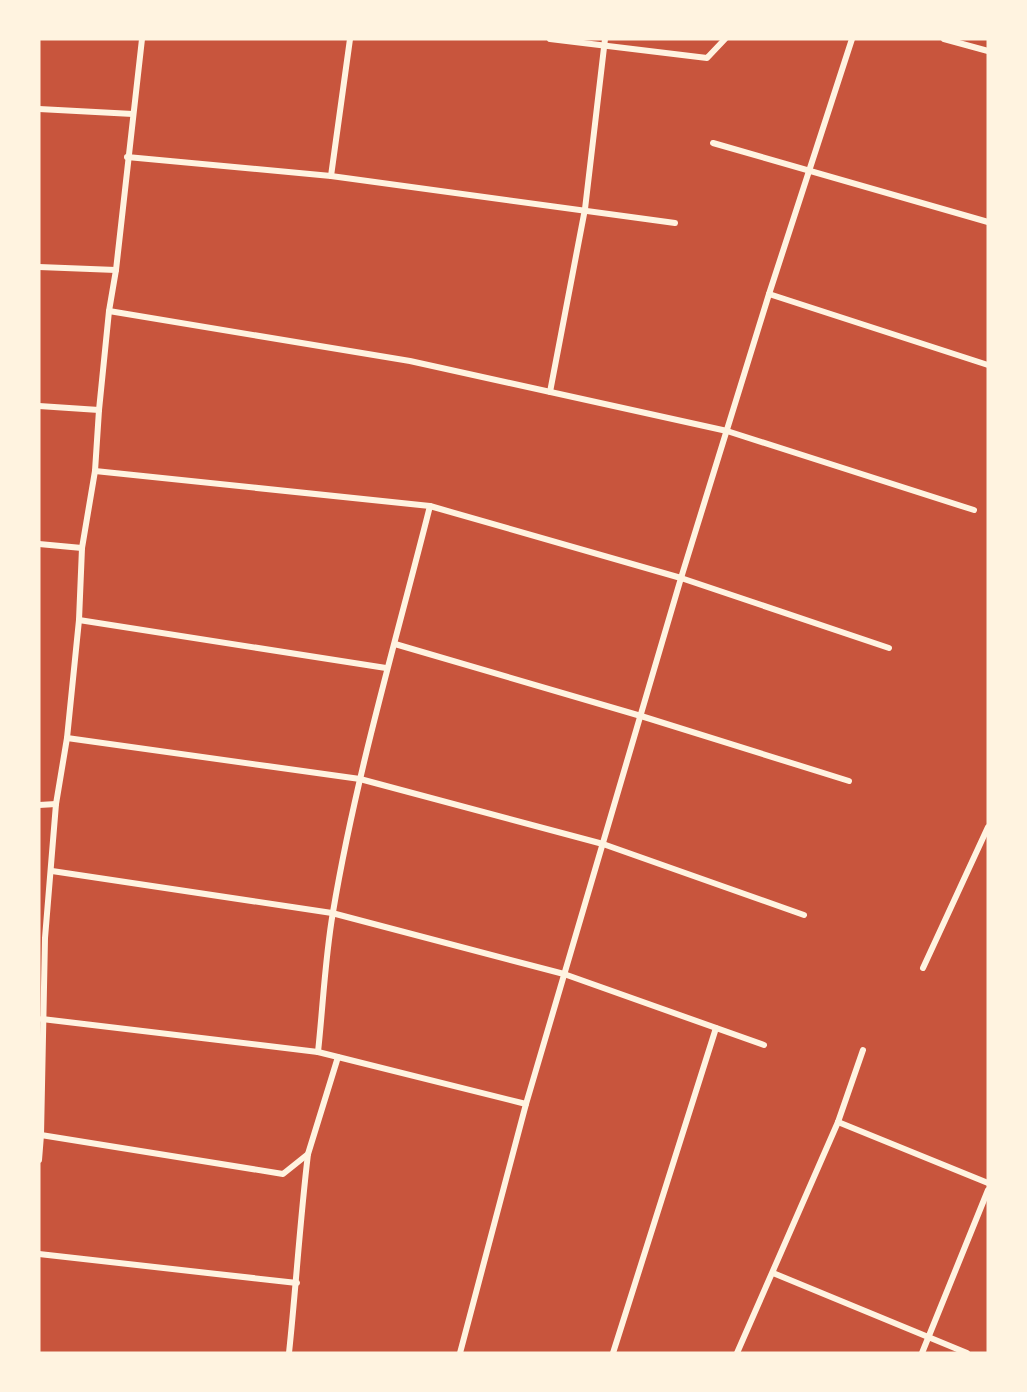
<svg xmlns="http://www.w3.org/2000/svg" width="1027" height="1392" viewBox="0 0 1027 1392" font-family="'IBM Plex Serif',serif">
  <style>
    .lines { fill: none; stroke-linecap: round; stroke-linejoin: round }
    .minor { stroke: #fff3e0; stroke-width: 6 }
  </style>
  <rect width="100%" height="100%" fill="#c8553d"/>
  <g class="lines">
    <g class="minor">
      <path d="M550,39l157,19 18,-19"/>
      <path d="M944,39l44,12"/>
      <path d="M39,109l94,5"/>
      <path d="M713,143l275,79"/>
      <path d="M127,157l204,19 344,47"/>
      <path d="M331,176l19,-137"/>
      <path d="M39,267l77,3"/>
      <path d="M769,294l219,71"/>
      <path d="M109,311l301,50 317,70 247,79"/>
      <path d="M550,392l35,-183 20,-170"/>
      <path d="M39,406l60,4"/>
      <path d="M95,471l335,35 251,72 208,70"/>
      <path d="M39,544l43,4"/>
      <path d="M79,620l307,48"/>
      <path d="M395,644l246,72 208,65"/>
      <path d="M67,738l293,41 243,65 201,71"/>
      <path d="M39,805l17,-1"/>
      <path d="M52,871l280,42 232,61 200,71"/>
      <path d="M923,968l65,-141"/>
      <path d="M42,1019l276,33 208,52"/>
      <path d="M318,1052c5,-46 7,-94 15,-140 23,-137 63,-271 97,-406"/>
      <path d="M838,1122l150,61"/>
      <path d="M41,1135l242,39 25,-20 30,-97"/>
      <path d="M39,1160l2,-25 4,-197 11,-134 11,-66 12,-118 3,-72 13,-77 4,-61 10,-99 7,-41 26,-231"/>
      <path d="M39,1254l258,29"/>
      <path d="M773,1273l194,80"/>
      <path d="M289,1353c7,-66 11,-133 19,-199"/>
      <path d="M460,1353l66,-249 155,-526 88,-284 83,-255"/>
      <path d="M613,1353l103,-325"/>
      <path d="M737,1353l101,-231 25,-72"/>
      <path d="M922,1353l66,-163"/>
    </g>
  </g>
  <rect width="1027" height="1392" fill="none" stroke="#fff3e0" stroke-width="81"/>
</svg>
